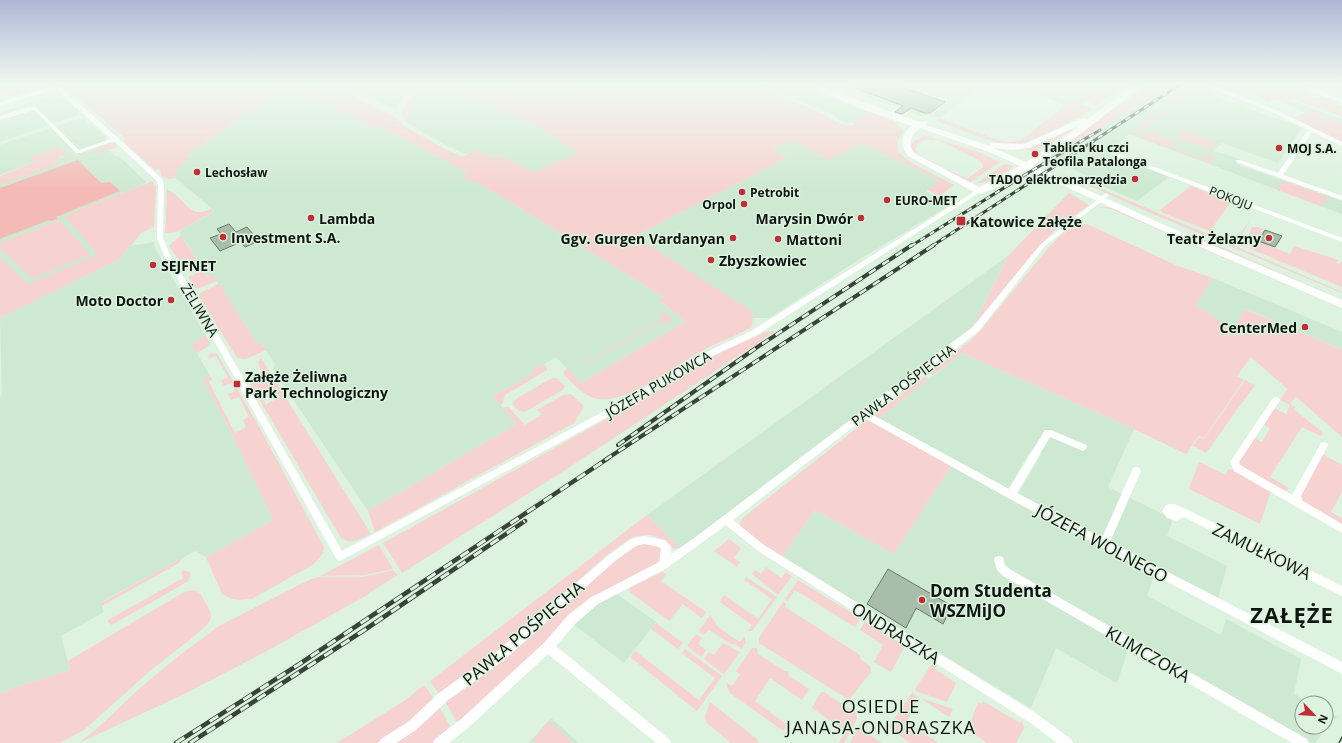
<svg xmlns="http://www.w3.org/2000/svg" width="1342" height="743" viewBox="0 0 1342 743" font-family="'Open Sans',sans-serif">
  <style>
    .built { fill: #cee9d1 }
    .green { fill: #f6d3d0; fill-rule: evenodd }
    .water { fill: #f4bbb6 }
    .building { fill: #a9bdab; stroke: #6a7c6b }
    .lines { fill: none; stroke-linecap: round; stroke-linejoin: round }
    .street { fill: #fff; fill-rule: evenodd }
    .secondary { fill: #fff; fill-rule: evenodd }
    .tram { stroke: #38433a; stroke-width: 1.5 }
    .rail-far2-casing { stroke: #38433a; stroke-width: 3 }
    .rail-far1-casing { stroke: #38433a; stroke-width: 4 }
    .rail-casing { stroke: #38433a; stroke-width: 4.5 }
    .rail-far2 { stroke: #ddf2df; stroke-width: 2; stroke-dasharray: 5.5; stroke-linecap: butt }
    .rail-far1 { stroke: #ddf2df; stroke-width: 2.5; stroke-dasharray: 8; stroke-linecap: butt }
    .rail { stroke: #ddf2df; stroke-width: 3; stroke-dasharray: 10; stroke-linecap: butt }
    .poi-dot { fill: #bf2f35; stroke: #ddf2df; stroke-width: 1.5 }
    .labels { text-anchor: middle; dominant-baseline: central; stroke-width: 3; stroke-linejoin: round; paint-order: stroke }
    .far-poi-label { font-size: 12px; font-weight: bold; fill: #0d150e; stroke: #ddf2df; text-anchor: start }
    .far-street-label { font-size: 12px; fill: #0d150e; stroke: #ddf2df }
    .poi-label { font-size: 14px; font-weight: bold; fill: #0d150e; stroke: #ddf2df; text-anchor: start }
    .street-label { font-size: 14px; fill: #0d150e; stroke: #ddf2df }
    .near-street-label { font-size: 17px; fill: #0d150e; stroke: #ddf2df }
    .near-poi-label { font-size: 17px; font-weight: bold; fill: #0d150e; stroke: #ddf2df; text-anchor: start }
    .near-neighbourhood-label { font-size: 18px; letter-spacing: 1px; fill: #0d150e; stroke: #ddf2df }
    .near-district-label { font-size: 22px; font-weight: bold; letter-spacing: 1px; fill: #0d150e; stroke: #ddf2df }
  </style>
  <rect width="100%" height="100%" fill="#ddf2df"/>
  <g class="built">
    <path d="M341,84h74l-9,9 -11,16z"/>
    <path d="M434,84h4l92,38 49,31 -45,19 -33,-16 -5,3 -21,-9 -9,4 -19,-8 -42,-25 6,-3 -5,-3 19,-27z"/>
    <path d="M512,84h65l-21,15 -49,-12z"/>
    <path d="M761,84h33l75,28 -16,10 -7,1 -10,-5 -4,-4z"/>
    <path d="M831,84h155l-47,34 -10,-3 -6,2z"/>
    <path d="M1006,84h48l23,8 11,8 -7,5 -11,-4 -4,4z"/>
    <path d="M1169,84h30l-70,50 -19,18 2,1 -1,2 58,22 -32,24 -32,-14 -22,-13 -35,-16 81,-47z"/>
    <path d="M296,90l80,38 4,-2 88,47 -7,3 23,10 181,112 -5,4 26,19 -105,62 -25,-26 -24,14 2,3 -41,22 24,28 -149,87 -95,-142 2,-5 -13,-20 -5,-1 -44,-67 -5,1 -29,-46 36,-20 -42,-35 8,-11 9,-7 -6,-1 92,-64z"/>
    <path d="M1198,90l104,38 -24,35 -56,-20 -8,8 26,8 -4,5 106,37v13l-208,-78 34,-26z"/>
    <path d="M59,94l-3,2 2,2 5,-1 17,15 -2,3 -78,27v-29z"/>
    <path d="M1292,101l50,18v4l-32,-12 -3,3 -21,-10z"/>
    <path d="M84,119l22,18v3l-3,3 4,6 8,7 5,1 27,26 -82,33 34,38 -71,31 -28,-28v-72l57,-21 -2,-3 2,-2 10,-4 -8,-8 -29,10 4,5 -34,13v-30l76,-25z"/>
    <path d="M793,139l36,21 34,-17 78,38 -15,10 24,14 -90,54 -91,59h-17l1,-5 -118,-77 152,-78 -14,-9z"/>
    <path d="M154,242l1,6 8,13 -3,2 5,8 3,-1 37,65 -12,11 17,30 -7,4 31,58 39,82 -67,37 -11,-6 -94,51 3,10 -43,24 9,34 -57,18 -13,7v-297l2,-4 -2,-76 120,-59 9,-13z"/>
    <path d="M1008,256l-35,70 -248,190 -45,32 -33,-33z"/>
    <path d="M1213,278l129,54v18l-96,-41 -16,28 -13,-18 -22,-14z"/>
    <path d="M962,353l172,76 -26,58 14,7 -20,46 -84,-45 24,-42 -10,-5 -24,41 -130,-70z"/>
    <path d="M951,466l72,40 132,67 -8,23 74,39 5,-16 75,40 -7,35 18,9h-10v24h24v-17l12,7 -7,5 -16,21h-8l-176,-101 -14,41 -61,-35 -25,60 -250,-150 34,-48 79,44z"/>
    <path d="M1128,497l45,22 -6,17 60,30 -10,36 -110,-58z"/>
    <path d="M617,594l39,28 -32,41 -51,-39 24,-20z"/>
    <path d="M551,718l28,25h-50z"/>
  </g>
  <g class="green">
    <path d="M0,84h22l-2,9 2,1 -12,3 -2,-4 -8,3z"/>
    <path d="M62,84h240l4,2 12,1 6,4 14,-1 10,4 45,22 16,13 34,19 19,9 13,-7 21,9 5,-3 33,16 45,-19 -49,-31 -92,-38h62l7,3 49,12 21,-15h175l73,31 15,9 13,1v-3l16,-10c10,4 33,9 34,21l-6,8 1,11 14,11 42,22 -13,10 13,5 -3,2 -23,-12 12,-9 -77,-38 -34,17 -36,-20 -20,9 14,9 -152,78 112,72 6,5 -1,14c-17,10 -35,15 -52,25 -27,15 -71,51 -101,47 -14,-1 -25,-15 -35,-24v-3l3,-4 14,15 105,-62 -27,-20 6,-3 -181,-112 -24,-10 8,-3 -88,-47 -4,2 -80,-38 -20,3 -91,63 6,2 -10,7 -7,11 2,2 -7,1 -8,-3 -1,-7 -5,1 -30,-27 -1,-6z"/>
    <path d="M427,84l3,2 -5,2 -19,27 6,3 -7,3 -3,-7 3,-8 18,-21z"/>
    <path d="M1054,84l14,3 3,-3h56l-30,21 -15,-5 5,-1 -10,-7z"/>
    <path d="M1150,84h19l-40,27 -81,47 -5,1z"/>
    <path d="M1233,84h21l14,5 6,-5h4l40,15 5,-3 17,6 -5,3 7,2v10l-49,-18 -7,5 -13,-5 -5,3 -16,-10z"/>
    <path d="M1193,88l5,2 -30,20 -34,26 -5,-2z"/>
    <path d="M1070,101l22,8c-13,9 -62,34 -76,36 -17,1 -58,-16 -77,-23l-2,-2 2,-2 62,23 11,1 10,-2z"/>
    <path d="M1310,111l32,12v20l-48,-25z"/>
    <path d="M1074,128l-29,20h-5l-8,4 -7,-3z"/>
    <path d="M1182,130l32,11 2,2 -2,4 -4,1 -29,-8 -4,-3 4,-2 -2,-4z"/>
    <path d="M1148,131l27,10 -5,6 34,12 5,-5 5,2 -5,5 5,2 -2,1 -74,-27h4z"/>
    <path d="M924,136h7l4,4c-10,-1 -16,0 -20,9l4,6 18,9 -3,2 -22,-16 -1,-5 3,-4z"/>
    <path d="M936,139l40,12 24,11 -31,21 -25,-12 3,-2 20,10 16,-12 -2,-6z"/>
    <path d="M109,143h6l2,5 -34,7 -83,30v-9l34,-14 -4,-5 29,-10 8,8 -7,2 -5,4 2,2 37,-12z"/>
    <path d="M1008,164l6,2c-9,7 -24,17 -37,17l26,-18z"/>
    <path d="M1081,180l261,112v1l-201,-84 -61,-28z"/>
    <path d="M153,181l3,6 -2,40 -13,6 -9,12 -3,1 -9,13 -120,59v-61l28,27 70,-30 -34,-38z"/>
    <path d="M1284,181l44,16 -6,9 -45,-16z"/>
    <path d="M1191,186l38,15 1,2 -20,28 -47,-18 -3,-3z"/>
    <path d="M167,190c18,6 21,31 44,19l3,2 -37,21 -12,1z"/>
    <path d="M1069,193l20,12 -34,25 -15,15 -67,81 35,-70z"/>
    <path d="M1099,207h8l9,3 161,71 -166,-72z"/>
    <path d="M59,220l31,34 -58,25 -32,-31v-5z"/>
    <path d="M1250,220l-10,18c0,5 5,8 9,10l2,-2 -5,-5 6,-14h6l6,2 -9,11 35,14 4,-8 45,14 -3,3 4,1 2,-3v26l-108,-45z"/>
    <path d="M1079,223l10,2 89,41 35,12 -18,27 22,14 12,11 -1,5 1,2 16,-28 97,41v87l-91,-80 -14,19 7,4 -40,58 -5,-2 -13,18 -52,-25 -172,-76 -29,22 -5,-2 42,-32 10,-10 69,-84 12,-12z"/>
    <path d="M1163,225l46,17 133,57 -105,-44 -42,-16z"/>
    <path d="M181,235l20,31 -15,5 -17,-25z"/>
    <path d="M203,270l4,7 6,-2 4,6 -21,8 -8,-12z"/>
    <path d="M219,284l38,59 5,1 4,6 -20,9 -9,-1 -38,-62 1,-3z"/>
    <path d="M663,313l8,3v5l-4,2 -8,-1 -73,41 -1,-1 78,-44 -5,-2z"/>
    <path d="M776,331l-220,145 -154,97 -19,-30 285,-158 53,-33 45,-20z"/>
    <path d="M205,335l5,8 -3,4 -10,6 -5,-7z"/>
    <path d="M212,353l5,1 40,69 67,124 -1,6 -9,11 -62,35 -14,1 -6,-1 -10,-5 -16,-37 67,-37 -41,-86 -29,-54 7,-4 2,3 -3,3 26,51 11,-6 -3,-7 6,-3 -10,-20 -8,3 -3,-6 7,-3 -4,-8 -7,3 -3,-5 7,-4 -12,-21 -7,3 -1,-3z"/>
    <path d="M261,358l110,176c-11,5 -19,11 -30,4l-92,-156 2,-4 10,-6 -3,-10zM275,389l5,8 -14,7 -5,-9z"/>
    <path d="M544,364l3,4v2l-42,25 -3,9 -2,1 -7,-9 40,-22 -2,-3z"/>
    <path d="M924,377l5,2 -51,40 -5,-3z"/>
    <path d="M552,378h4l9,8 -1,3 -39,23 -6,-1 -7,-7 4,-5z"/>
    <path d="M1245,380l10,5 -49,68 -13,-7 6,-9 5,2z"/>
    <path d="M1287,389l9,7 -6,8 6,4 -2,1 29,24 -2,3 -19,-9 -32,50 19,11 -5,6 -47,-31 17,-25 8,4 8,-14 -7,-4 11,-16 12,6 4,-9 -10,-5z"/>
    <path d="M571,394l13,12 -10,17 -199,109 -7,-21 149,-87 -14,-16 5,-1 17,18 17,-11 -5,-4 26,-15z"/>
    <path d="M867,420l84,46 -57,88 -79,-44 -34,48 -17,-12 -24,-20 1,-5 3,-4z"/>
    <path d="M1322,454l20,11v27l-11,20 11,6v9l-38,-21 -5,-8z"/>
    <path d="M1199,462l27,13 2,-6 8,1 35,21 -11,33 -71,-35z"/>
    <path d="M647,515l33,33 -5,1 -13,-10 -11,-4 -14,1 -6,2 -23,16 -110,99 -58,42 -10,-14z"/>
    <path d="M729,539l12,9 -7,10 6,4 -3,5 -23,-16z"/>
    <path d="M645,542l17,5 -1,16 -68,36 -46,45 -89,80 -13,-23 170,-142 20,-14z"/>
    <path d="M379,545l14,24 -29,6 -44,1z"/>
    <path d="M182,558l-3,5 -77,43 -1,-3z"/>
    <path d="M766,567l15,11 5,-6 6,4 -14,19 -26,-21 3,-4 6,4z"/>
    <path d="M184,570l5,2 2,3 -4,7 -72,41 -3,2 -4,-3v-2l75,-42 -2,-6z"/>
    <path d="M393,570l5,5 -29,18v1l-104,58 -83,43 -103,48 22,-18 40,-38 39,-32 39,-29 92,-47h3l4,-2h45z"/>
    <path d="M662,572l4,2 -5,7 45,31 -4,6 -19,-14 -14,17 -39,-29 -1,-3 2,-2z"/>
    <path d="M746,577l31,20 -25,34h-4l4,-6 -32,-23 4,-7 34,24 14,-20 -28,-19z"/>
    <path d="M798,580l62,38 -5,9 -60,-37 -7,11 -3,-2z"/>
    <path d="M193,590l7,3 10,18 1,7 -4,7 -20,17 -36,28 -67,60 -25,13h-59v-48l13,-7 57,-18 -2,-9 116,-69z"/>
    <path d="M783,602l3,2 -1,3 75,48v4l10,7 1,6 -22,28 -90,-57v-5z"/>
    <path d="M710,615l9,13 21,14 4,-6 2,6 -4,7 -7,-5h-4l-22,-14 -5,5 -5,-4z"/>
    <path d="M865,621l40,25 -14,26 -17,-10 9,-17 -23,-15z"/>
    <path d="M656,623l27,20 -5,6 -27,-20z"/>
    <path d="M696,634l6,4 -4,6 8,6 -5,7 -14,-11z"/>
    <path d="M723,643l17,9 -16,22 -20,-15 5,-7 5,3z"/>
    <path d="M752,648h5l1,6 27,17h3l1,5 20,13 -7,11 -32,-22 -15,23 32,24 -3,5h-2l-52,-37 -3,-6v-4l5,3 8,-11 -4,-4z"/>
    <path d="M685,649l37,27 -25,35 -67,-54 5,-6 64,49 16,-22 -33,-25z"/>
    <path d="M933,663l4,2 -2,4 21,14 -9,19 -31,-11 -1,-2z"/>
    <path d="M424,685l10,14 -23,22 -34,22h-40l67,-42z"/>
    <path d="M821,692h3l32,21 1,6 -13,24h-5l6,-12 -33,-23z"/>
    <path d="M912,693l7,4 -12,24 31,22h-28l-20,-15v-3z"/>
    <path d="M920,698l33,11 -4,8z"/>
    <path d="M983,701l37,22 2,-2 2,7 -8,15h-29l-19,-13 10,-28 4,2z"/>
    <path d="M710,702l47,37 1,4h-27l-24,-20 -2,-6z"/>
    <path d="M438,705l12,21 -3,3 1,3 -15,11h-42z"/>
    <path d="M862,720l4,1 -4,8 19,14h-31z"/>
    <path d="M549,721l24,22h-37l-3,-3z"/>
  </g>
  <path class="water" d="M78,160l21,21 3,2 8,-1 10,9 -64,26 2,2 -7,2 -2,-1 -49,19v-51z"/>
  <g class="building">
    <path d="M845,84h48l52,18 -15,11h-6l-13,-5 -9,6 -7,-2 8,-6z"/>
    <path d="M229,224l7,8 11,-5 12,14 -14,6 -4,-5 -21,9 -10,-13 11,-4 -4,-5z"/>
    <path d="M1265,230l17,6 -7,11 -17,-6z"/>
    <path d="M888,569l64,37 -9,18 -27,-16 -10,20 -39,-24z"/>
  </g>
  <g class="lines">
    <g class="street">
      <path d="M51,84h6l61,54 44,41 2,6 -1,53 7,17 55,91 117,205 285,-152 69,-42 55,-26 226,-141 2,-1 3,2 -225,144 -55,26 -69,42 -293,158 -3,-1 -120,-214 -53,-91 -7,-17 1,-53 -2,-5 -42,-39 -34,12h-4l-42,-43 -34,10v-4l28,-9 7,-1 44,44 32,-11 -55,-50 -56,17v-4l54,-16z"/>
      <path d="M1205,84h4l67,26 66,32v4l-30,-14 -29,43 59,21v4l-106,-38v-2h4l38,13 30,-43 -36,-18 -67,-26z"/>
      <path d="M1292,84h8l42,15v4z"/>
      <path d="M1336,84h6v3z"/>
      <path d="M1120,154l222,84v4l-224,-85v-2z"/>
      <path d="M1106,193l2,1v2l-63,50 -66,85 -108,83 138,75 36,-59h6l35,15 1,2 -1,2 -3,2 -33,-14 -33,56 85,45 31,-70 3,-1 3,1 2,3 -31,71 232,120v12l-334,-176 -143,-80 -132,102 31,25 273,169 34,25 2,4h-16l-28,-21 -271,-171 -32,-26 -59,43 -69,36 -22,19 -20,23 113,93 2,4h-15l-108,-89 -80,74 -19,15h-16l2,-4 25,-19 84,-77 24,-28 22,-17 69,-36 2,-13 -2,-2 -15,-3 -8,2 -21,15 -112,100 -56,40 -31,29 -20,13h-17l2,-4 27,-17 31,-29 56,-40 114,-98 22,-16 13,-3 21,4 6,7v7l22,-15 280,-212 68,-83z"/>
      <path d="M1276,397l3,1 1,2 -1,2 -40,60 1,3 52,30 29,-52 3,-1 3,1 1,2 -27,51 2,5 39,23v9l-108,-62 -4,-9 43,-64z"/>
      <path d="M1169,504h5l12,5 156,77v10l-158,-79 -8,4 -9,-3 -5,-7 4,-6z"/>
      <path d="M999,556l4,1 2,8 6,5 296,169 2,4h-17l-289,-167 -6,-6 -3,-10 1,-3z"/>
    </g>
    <path class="secondary" d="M802,84h11l106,38 8,-1 1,2 -2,2 64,21v-3l35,1 57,-26 6,1 48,-35h9l-82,63 -30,18 127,58 182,77v8l-188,-81 -127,-58c-10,6 -40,27 -51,24l-68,-37c-8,-11 -8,-22 4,-30l-44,-15zM1080,125l-23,18 -31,19 -33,-14 18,2 19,-2zM920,128l72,25 28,13 -41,21 -65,-34c-7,-10 -3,-18 6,-25z"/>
    <path class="tram" d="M1339,743l3,-6"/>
    <defs>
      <g id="rail-far2">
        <path d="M911,246l112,-70 77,-46"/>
        <path d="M932,246l249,-162"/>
      </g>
      <g id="rail-far1">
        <path d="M618,445l138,-97 156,-103"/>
        <path d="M605,460l329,-215"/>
      </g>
      <g id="rail">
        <path d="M176,743l122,-78 309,-206"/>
        <path d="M190,743l176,-114 159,-108"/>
      </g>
    </defs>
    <use href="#rail-far2" class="rail-far2-casing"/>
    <use href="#rail-far1" class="rail-far1-casing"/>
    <use href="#rail" class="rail-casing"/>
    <use href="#rail-far2" class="rail-far2"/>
    <use href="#rail-far1" class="rail-far1"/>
    <use href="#rail" class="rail"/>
  </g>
  <linearGradient id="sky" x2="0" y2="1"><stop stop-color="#adb7d4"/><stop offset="0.45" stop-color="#f0f9f1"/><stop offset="1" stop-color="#f0f9f1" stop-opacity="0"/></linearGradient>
  <rect width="1342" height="188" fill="url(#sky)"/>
  <g class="poi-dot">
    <circle cx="1279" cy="148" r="4"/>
    <circle cx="1035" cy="154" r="4"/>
    <circle cx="197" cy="172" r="4"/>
    <circle cx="1135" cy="179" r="4"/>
    <circle cx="742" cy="192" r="4"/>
    <circle cx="887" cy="200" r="4"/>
    <circle cx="744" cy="204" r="4"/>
    <circle cx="311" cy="218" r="4"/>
    <circle cx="861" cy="218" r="4"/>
    <rect x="956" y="216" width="10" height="10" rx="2"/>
    <circle cx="223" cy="237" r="4"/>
    <circle cx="733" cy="238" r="4"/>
    <circle cx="1269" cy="238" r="4"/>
    <circle cx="778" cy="239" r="4"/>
    <circle cx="711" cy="260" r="4"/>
    <circle cx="153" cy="265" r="4"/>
    <circle cx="171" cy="300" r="4"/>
    <circle cx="1305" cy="327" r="4"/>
    <rect x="233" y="380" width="8" height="8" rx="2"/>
    <circle cx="922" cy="600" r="4"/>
  </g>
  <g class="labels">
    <g class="far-poi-label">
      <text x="1043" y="147">Tablica ku czci<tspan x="1043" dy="14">Teofila Patalonga</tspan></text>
      <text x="1287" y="148">MOJ S.A.</text>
      <text x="205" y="172">Lechosław</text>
      <text x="1127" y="179" text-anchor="end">TADO elektronarzędzia</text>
      <text x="750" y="192">Petrobit</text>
      <text x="895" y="200">EURO-MET</text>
      <text x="736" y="204" text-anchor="end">Orpol</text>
    </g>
    <g class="far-street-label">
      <text transform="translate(1231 198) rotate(21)">POKOJU</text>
    </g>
    <g class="poi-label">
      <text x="319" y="218">Lambda</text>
      <text x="853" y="218" text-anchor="end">Marysin Dwór</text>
      <text x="970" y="221">Katowice Załęże</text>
      <text x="231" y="237">Investment S.A.</text>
      <text x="725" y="238" text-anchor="end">Ggv. Gurgen Vardanyan</text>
      <text x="1261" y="238" text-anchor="end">Teatr Żelazny</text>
      <text x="786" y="239">Mattoni</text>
      <text x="719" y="260">Zbyszkowiec</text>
      <text x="161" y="265">SEJFNET</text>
      <text x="163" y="300" text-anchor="end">Moto Doctor</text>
      <text x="1297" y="327" text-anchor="end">CenterMed</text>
      <text x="245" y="376">Załęże Żeliwna<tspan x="245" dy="16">Park Technologiczny</tspan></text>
    </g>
    <g class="street-label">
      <text transform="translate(200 310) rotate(59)">ŻELIWNA</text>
      <text transform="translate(658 384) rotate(-30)">JÓZEFA PUKOWCA</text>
      <text transform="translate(903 385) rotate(-37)">PAWŁA POŚPIECHA</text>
    </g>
    <g class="near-street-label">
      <text transform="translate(1102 543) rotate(28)">JÓZEFA WOLNEGO</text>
      <text transform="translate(1262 551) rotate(26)">ZAMUŁKOWA</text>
      <text transform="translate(523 633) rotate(-40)">PAWŁA POŚPIECHA</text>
      <text transform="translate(896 633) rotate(32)">ONDRASZKA</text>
      <text transform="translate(1148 654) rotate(30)">KLIMCZOKA</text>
    </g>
    <g class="near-poi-label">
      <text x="930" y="590">Dom Studenta<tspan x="930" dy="20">WSZMiJO</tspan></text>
    </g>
    <g class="near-neighbourhood-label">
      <text x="881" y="706">OSIEDLE<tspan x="881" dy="21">JANASA-ONDRASZKA</tspan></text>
    </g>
    <g class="near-district-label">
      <text x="1292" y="614">ZAŁĘŻE</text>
    </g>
  </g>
  <g transform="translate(1314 715) rotate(115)"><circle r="19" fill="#ddf2df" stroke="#8a9a8b"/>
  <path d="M0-3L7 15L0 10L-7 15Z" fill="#bf2f35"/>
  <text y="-6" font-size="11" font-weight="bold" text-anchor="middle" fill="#0d150e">N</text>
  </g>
</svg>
